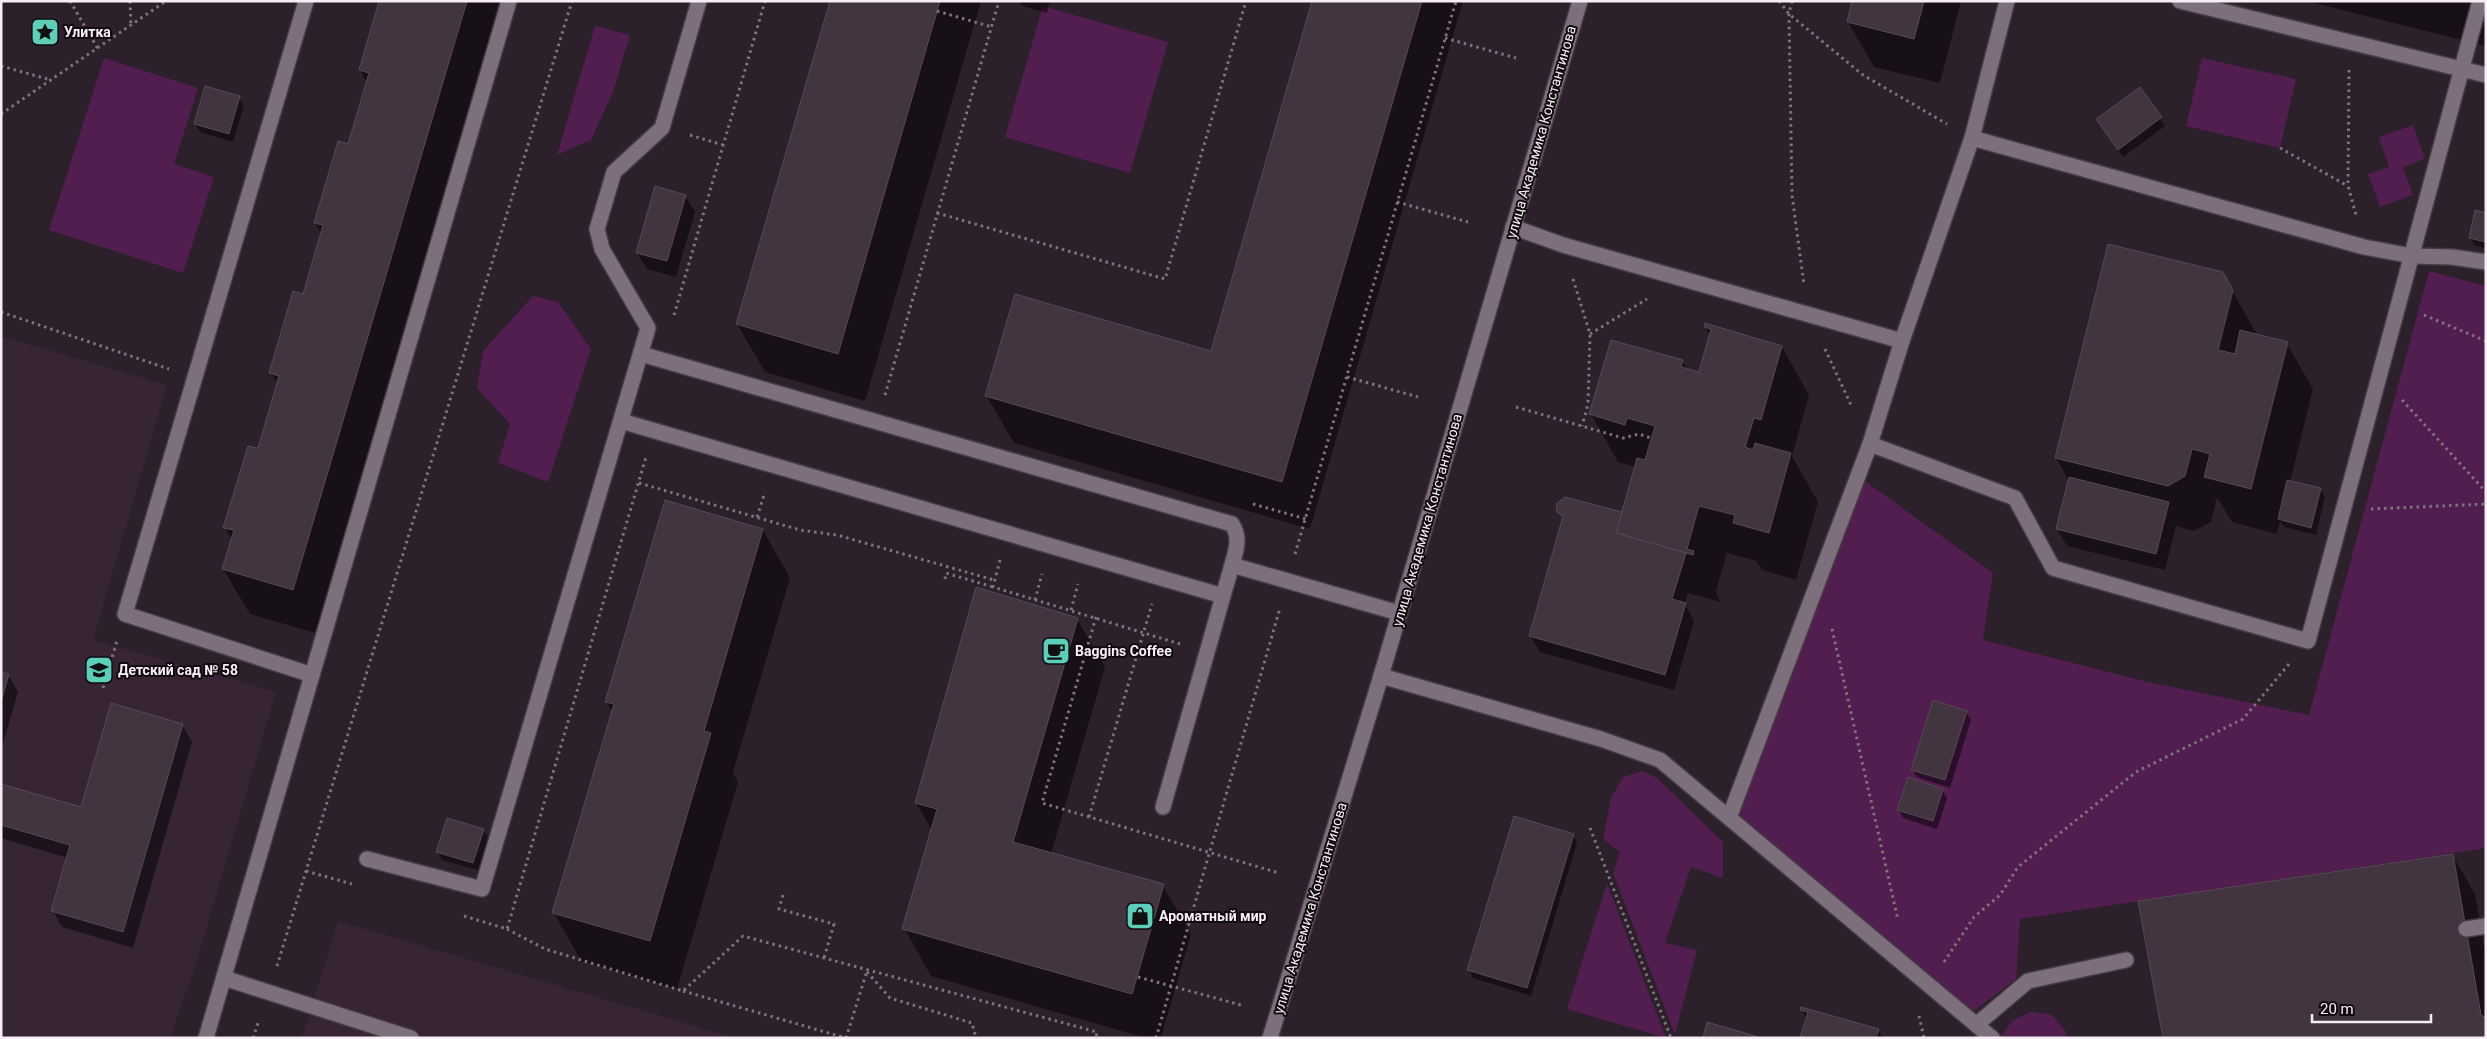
<svg xmlns="http://www.w3.org/2000/svg" width="2487" height="1039" viewBox="0 0 2487 1039" font-family="Roboto,sans-serif">
  <style>
    .built { fill: #372535 }
    .green { fill: #521d4f }
    .shadow { fill: #0007 }
    .building { fill: #423540; stroke: #574955 }
    .lines { fill: none; stroke-linecap: round; stroke-linejoin: round }
    .lane-casing { stroke: #463b45; stroke-width: 18 }
    .street-casing { stroke: #463b45; stroke-width: 18 }
    .path { stroke: #7f747e; stroke-width: 3; stroke-dasharray: 2.5 4; stroke-linecap: butt }
    .lane { stroke: #7e6f7c; stroke-width: 15 }
    .street { stroke: #7e6f7c; stroke-width: 15 }
    .labels { text-anchor: middle; dominant-baseline: central; stroke-width: 4; stroke-linejoin: round; paint-order: stroke }
    .poi-label { font-size: 14px; font-weight: bold; fill: #f7eef5; stroke: #110b10; text-anchor: start }
    .street-label { font-size: 14px; fill: #f7eef5; stroke: #110b10 }
  </style>
  <rect width="100%" height="100%" fill="#2c202b"/>
  <g class="built">
    <path d="M1,336l166,49 -74,255 183,52 -82,278 -24,68h-169z"/>
    <path d="M338,921l398,117h-434z"/>
  </g>
  <g class="green">
    <path d="M1043,6l125,36 -38,131 -125,-36z"/>
    <path d="M595,26l35,9 -17,57 -22,48 -34,15z"/>
    <path d="M104,58l94,30 -24,76 40,13 -31,96 -134,-43z"/>
    <path d="M2202,58l94,21 -16,69 -94,-22z"/>
    <path d="M2413,125l12,34 -22,8 10,28 -33,12 -12,-33 21,-7 -10,-30z"/>
    <path d="M2429,271l57,15v562l-466,71 -4,60 -42,32 -66,-48 -179,-145 129,-342 135,97 -10,67 165,42 161,33z"/>
    <path d="M533,296l25,6 33,47 -43,133 -50,-19 12,-39 -33,-36 6,-37z"/>
    <path d="M1643,771l14,7 66,64v36l-32,-11 -26,76 32,7 -22,85 -62,-162 7,-21 -17,-13 8,-41 12,-21z"/>
    <path d="M1607,883l59,155 -99,-29z"/>
    <path d="M2030,1012l21,2 14,16 2,8h-67l12,-17z"/>
  </g>
  <g class="shadow">
    <path d="M380,1h126l-187,633 -69,-20 -27,-45 9,-29 -7,-12 34,-79 19,-64 -7,-12 33,-78 18,-60 -7,-12 34,-78 18,-62 -7,-13z"/>
    <path d="M831,1h150l-116,400 -100,-29 -28,-48z"/>
    <path d="M1019,1h31l-3,12 -25,-7z"/>
    <path d="M1313,1h150l-153,528 -296,-86 -28,-48 225,-43z"/>
    <path d="M1854,1h107l-21,82 -66,-16 -26,-45z"/>
    <path d="M2306,1h180v45z"/>
    <path d="M2139,89l26,37 -42,31 -26,-37z"/>
    <path d="M239,98l5,8 -11,36 -33,-10 -5,-8z"/>
    <path d="M685,196l10,16 -19,65 -29,-8 -10,-16z"/>
    <path d="M2486,214v34l-11,-2 -5,-8z"/>
    <path d="M2222,273l36,63 29,8 26,45 -23,93 30,7 5,8 -9,38 -32,-8 -4,-6 -3,13 -45,-12 -15,-25 -6,25 -17,9 -18,-5 -11,44 -98,-24 -10,-17 12,-48 -13,-23z"/>
    <path d="M1705,327l77,20 27,48 -17,61 26,46 -22,78 -34,-10 -6,-9 -29,-8 -11,38 4,11 -32,-9 -3,11 9,17 -20,69 -134,-38 -10,-16 34,-117 -7,-11 5,-9h6l55,15 13,-47 -18,-5 -27,-48 91,-53 6,9 12,4 11,-37z"/>
    <path d="M763,530l27,48 -57,194 5,10 -61,207 -96,-28 -27,-48 59,-201 -7,-10z"/>
    <path d="M1077,619l28,48 -54,187 112,32 28,48 -30,104h-15l-215,-62 -27,-48 28,-98 -16,-27z"/>
    <path d="M1,673l7,2 10,17 -17,58z"/>
    <path d="M1966,712l5,8 -21,68 -33,-11 -5,-8z"/>
    <path d="M182,725l10,17 -59,206 -71,-21 -9,-16 15,-53 -67,-20v-53l81,23z"/>
    <path d="M1942,790l5,8 -10,31 -34,-11 -4,-8z"/>
    <path d="M483,830l5,8 -10,32 -36,-10 -4,-9z"/>
    <path d="M1573,835l4,8 -46,153 -58,-18 -4,-8z"/>
    <path d="M2453,856l22,38 11,63v81h-322z"/>
    <path d="M1802,1010l76,20 5,8h-81l5,-19z"/>
  </g>
  <g class="building">
    <path d="M379,1h88l-174,589 -71,-21 12,-39 -11,-2 25,-82 10,2 21,-72 -10,-3 24,-82 10,3 20,-69 -9,-2 24,-82 10,3 21,-71 -10,-3z"/>
    <path d="M830,1h110l-102,353 -102,-30z"/>
    <path d="M1312,1h110l-140,481 -297,-86 30,-102 196,57z"/>
    <path d="M1852,1h72l-10,38 -67,-17z"/>
    <path d="M205,86l35,10 -11,38 -35,-10z"/>
    <path d="M2140,87l22,30 -44,33 -22,-31z"/>
    <path d="M655,186l31,9 -19,66 -31,-8z"/>
    <path d="M2475,210l11,3v29l-17,-4z"/>
    <path d="M2108,244l115,28 10,18 -15,60 17,4 5,-24 48,12 -37,147 -47,-12 6,-23 -18,-5 -7,27 -17,10 -113,-28z"/>
    <path d="M1705,323l77,23 -21,74 -7,-2 -9,29 8,3 2,-7 36,10 -22,80 -36,-10 2,-8 -36,-9 -12,43 7,2 -1,4 -77,-22 21,-75 8,2 10,-34 -28,-8 -2,7 -36,-11 22,-74 72,20 -2,7 18,5 12,-43 -7,-2z"/>
    <path d="M2069,477l100,25 -13,52 -100,-25z"/>
    <path d="M2287,480l34,8 -10,40 -33,-9z"/>
    <path d="M1565,497l57,15 -6,21 70,20 -14,46 14,4 -21,72 -136,-39 34,-120 -6,-4 -1,-8z"/>
    <path d="M665,500l98,29 -59,202 7,2 -61,208 -98,-28 62,-209 -9,-2z"/>
    <path d="M976,587l102,31 -65,224 151,42 -32,110 -230,-65 35,-120 -22,-6z"/>
    <path d="M1,672l8,2 -8,28z"/>
    <path d="M1933,700l34,11 -22,69 -34,-10z"/>
    <path d="M111,703l72,21 -60,208 -72,-21 19,-66 -69,-20v-41l80,23z"/>
    <path d="M1908,777l35,12 -10,32 -36,-11z"/>
    <path d="M1514,816l60,18 -47,154 -60,-18z"/>
    <path d="M447,818l37,11 -11,34 -37,-11z"/>
    <path d="M2453,854l28,161 5,3v20h-323l-25,-137z"/>
    <path d="M1801,1007l78,22 -3,9h-76l8,-26 -8,-2z"/>
    <path d="M1707,1022l55,16h-59z"/>
  </g>
  <g class="lines">
    <defs>
      <g id="lane">
        <path d="M306,1l-181,613 187,61"/>
        <path d="M2180,1l306,74"/>
        <path d="M1972,138l392,109 48,9 40,1 34,5"/>
        <path d="M1513,227l50,18 339,96"/>
        <path d="M641,354l591,170c9,14 4,26 0,41l167,48"/>
        <path d="M621,421l602,175 9,-31"/>
        <path d="M1870,444l145,54 38,70 255,73 172,-640"/>
        <path d="M1381,676l220,63 59,21 332,278"/>
        <path d="M1163,807l60,-211"/>
        <path d="M1729,818l141,-374 32,-103 70,-203 35,-137"/>
        <path d="M367,859l115,30 166,-561 -46,-79 -5,-20 17,-57 48,-44 37,-127"/>
        <path d="M2466,929l20,-3"/>
        <path d="M224,978l187,60"/>
        <path d="M1976,1025l52,-44 98,-21"/>
        <path d="M206,1038l303,-1037"/>
      </g>
      <path id="street" d="M1270,1038l111,-362 199,-675"/>
    </defs>
    <use href="#lane" class="lane-casing"/>
    <use href="#street" class="street-casing"/>
    <g class="path">
      <path d="M70,1l28,48"/>
      <path d="M130,1l1,24"/>
      <path d="M1779,1l10,13 74,61 84,49"/>
      <path d="M1792,1l-3,13 3,181 12,90"/>
      <path d="M937,11l55,16"/>
      <path d="M1445,38l71,20"/>
      <path d="M1,66l50,14"/>
      <path d="M2349,70l-1,116 8,29"/>
      <path d="M1,114l165,-113"/>
      <path d="M690,135l33,10"/>
      <path d="M2280,148l68,38"/>
      <path d="M1397,202l71,20"/>
      <path d="M937,213l228,66 81,-278"/>
      <path d="M1573,279l17,55 -2,70 -6,22"/>
      <path d="M1,312l168,57"/>
      <path d="M674,315l91,-314"/>
      <path d="M2424,315l62,26"/>
      <path d="M1590,334l57,-35"/>
      <path d="M1825,349l26,56"/>
      <path d="M1347,377l71,20"/>
      <path d="M885,395l114,-394"/>
      <path d="M2402,400l84,92"/>
      <path d="M1516,407l107,31 16,-4 12,4"/>
      <path d="M639,483l161,47 37,5 157,45"/>
      <path d="M1253,504l53,15"/>
      <path d="M2371,509l115,-5"/>
      <path d="M757,517l8,-25"/>
      <path d="M1295,554l161,-553"/>
      <path d="M1000,560l-7,27 187,57"/>
      <path d="M945,579l1,-6 47,14"/>
      <path d="M1035,600l7,-26"/>
      <path d="M1071,610l7,-26"/>
      <path d="M1096,617l-54,186 237,70"/>
      <path d="M1832,629l66,291"/>
      <path d="M103,688l14,-47"/>
      <path d="M1089,817l63,-213"/>
      <path d="M1590,828l81,210"/>
      <path d="M306,871l46,13"/>
      <path d="M783,895l-4,14 55,15 -10,34"/>
      <path d="M464,916l43,13 139,-472"/>
      <path d="M507,929l38,20 138,42 60,-55 354,96 -1,6"/>
      <path d="M1944,962l30,-45 26,-22 18,-28 118,-95 107,-53 46,-55"/>
      <path d="M277,966l295,-965"/>
      <path d="M867,972l23,26 82,25 4,15"/>
      <path d="M1138,977l103,28"/>
      <path d="M683,991l163,47"/>
      <path d="M1919,1016l5,22"/>
      <path d="M253,1038l6,-18"/>
      <path d="M846,1038l21,-67"/>
      <path d="M1156,1038l124,-430"/>
    </g>
    <use href="#lane" class="lane"/>
    <use href="#street" class="street"/>
  </g>
  <defs>
    <symbol id="sight-square" viewBox="-11 -11 22 22"><rect x="-9" y="-9" width="18" height="18" rx="4" fill="#5cceba" stroke="#110b10"/><path d="M0-6L1.8-2.2L6-1.7L2.9 1.2L3.7 5.4L0 3.3L-3.7 5.4L-2.9 1.2L-6-1.7L-1.8-2.2Z" fill="#111"/></symbol>
    <symbol id="cafe-square" viewBox="-11 -11 22 22"><rect x="-9" y="-9" width="18" height="18" rx="4" fill="#5cceba" stroke="#110b10"/><path d="M-5.5-4.5H6V0H3Q3 3.5 0 3.5H-2.5Q-5.5 3.5-5.5 0ZM3-3.2v2h1.7v-2ZM-6 4.5H4V6H-6Z" fill="#111"/></symbol>
    <symbol id="school-square" viewBox="-11 -11 22 22"><rect x="-9" y="-9" width="18" height="18" rx="4" fill="#5cceba" stroke="#110b10"/><path d="M0-5L7-2L0 1L-7-2ZM-4 1L0 2.5L4 1V4Q0 6-4 4Z" fill="#111"/></symbol>
    <symbol id="shop-square" viewBox="-11 -11 22 22"><rect x="-9" y="-9" width="18" height="18" rx="4" fill="#5cceba" stroke="#110b10"/><path d="M-5-2.5h2.3a2.7 3.5 0 0 1 5.4 0H5L5.5 6h-11ZM-1.5-2.5h3a1.5 2.3 0 0 0-3 0Z" fill="#111"/></symbol>
  </defs>
  <g fill-rule="evenodd">
    <use href="#sight-square" x="29" y="16" width="32" height="32"/>
    <use href="#cafe-square" x="1040" y="635" width="32" height="32"/>
    <use href="#school-square" x="83" y="654" width="32" height="32"/>
    <use href="#shop-square" x="1124" y="900" width="32" height="32"/>
  </g>
  <g class="labels">
    <g class="poi-label">
      <text x="64" y="32">Улитка</text>
      <text x="1075" y="651">Baggins Coffee</text>
      <text x="118" y="670">Детский сад № 58</text>
      <text x="1159" y="916">Ароматный мир</text>
    </g>
    <g class="street-label">
      <text transform="translate(1541 132) rotate(-74)">улица Академика Константинова</text>
      <text transform="translate(1427 520) rotate(-74)">улица Академика Константинова</text>
      <text transform="translate(1310 908) rotate(-73)">улица Академика Константинова</text>
    </g>
  </g>
  <rect width="2487" height="1039" fill="none" stroke="#f7eef5" stroke-width="5"/>
  <path d="M2312 1014v8h119v-8" fill="none" stroke="#f7eef5" stroke-width="2.5"/>
  <text x="2320" y="1014" font-size="15" fill="#f7eef5" stroke="#110b10" stroke-width="4" paint-order="stroke">20 m</text>
</svg>
